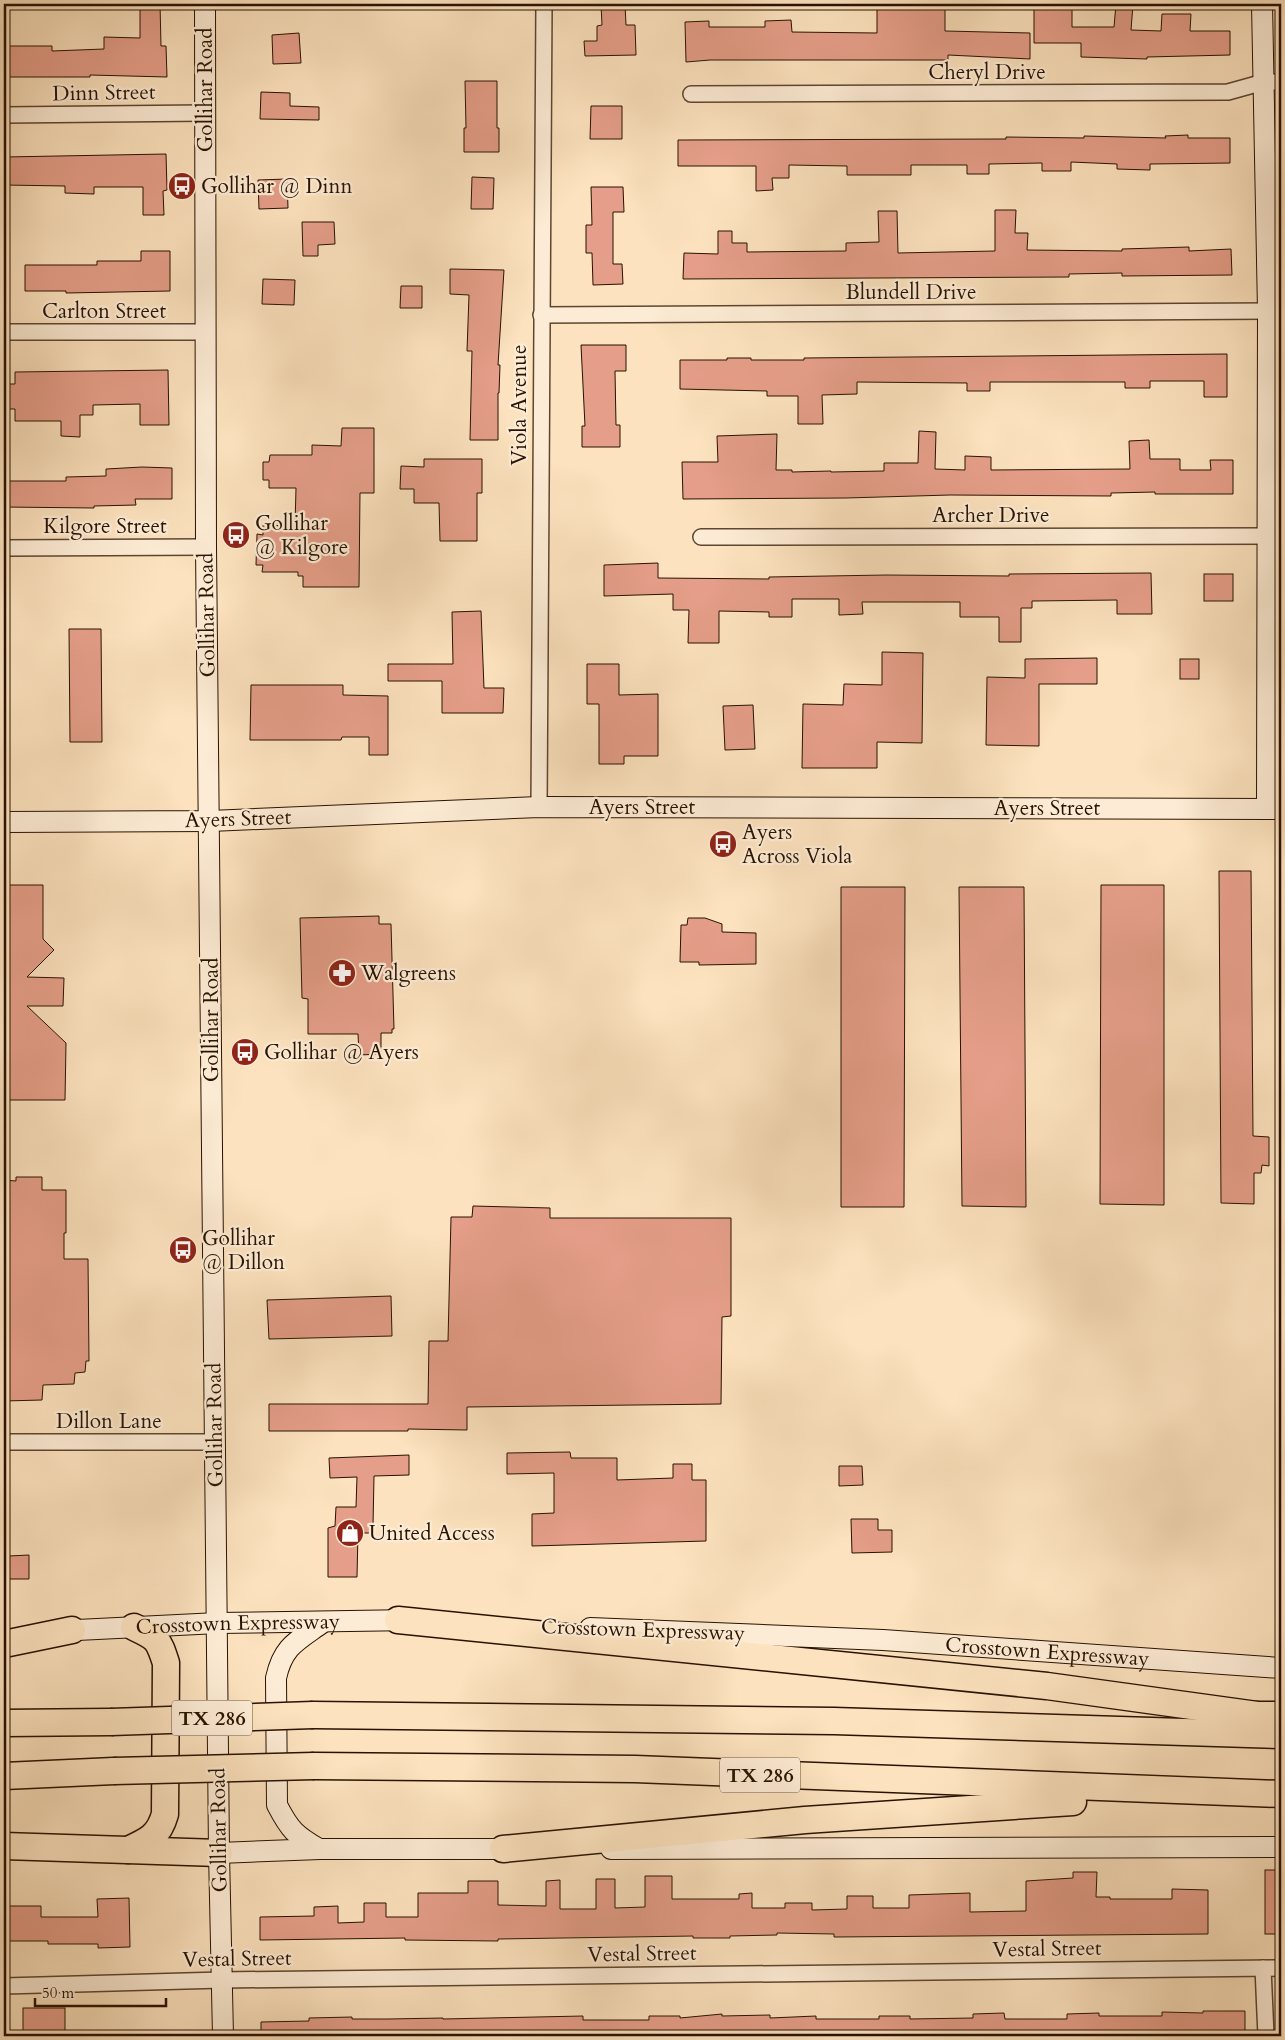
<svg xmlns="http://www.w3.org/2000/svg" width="1285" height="2040" viewBox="0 0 1285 2040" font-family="Cardo,serif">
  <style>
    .building { fill: #e59e89; stroke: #281201 }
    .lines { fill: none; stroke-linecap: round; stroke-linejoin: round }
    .street-casing { stroke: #5d4630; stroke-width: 18 }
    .secondary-casing { stroke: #281201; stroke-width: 22 }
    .highway-casing { stroke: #281201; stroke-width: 29 }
    .street { stroke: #fdecd5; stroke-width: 15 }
    .secondary { stroke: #fdecd5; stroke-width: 20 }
    .highway { stroke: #fce2be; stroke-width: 26 }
    .highway-bridge-casing { stroke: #281201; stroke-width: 29; stroke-linecap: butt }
    .highway-bridge { stroke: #fce2be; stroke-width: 26 }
    .labels { text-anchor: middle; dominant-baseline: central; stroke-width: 4.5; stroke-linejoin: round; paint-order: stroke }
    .shield { fill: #fdecd5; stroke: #685341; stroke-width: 1 }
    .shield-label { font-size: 20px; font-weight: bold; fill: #281201 }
    .street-label { font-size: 21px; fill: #281201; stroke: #fdecd5 }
    .poi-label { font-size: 21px; fill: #281201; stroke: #fdecd5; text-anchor: start }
  </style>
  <rect width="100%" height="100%" fill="#fce2be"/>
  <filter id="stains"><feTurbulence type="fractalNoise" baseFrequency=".004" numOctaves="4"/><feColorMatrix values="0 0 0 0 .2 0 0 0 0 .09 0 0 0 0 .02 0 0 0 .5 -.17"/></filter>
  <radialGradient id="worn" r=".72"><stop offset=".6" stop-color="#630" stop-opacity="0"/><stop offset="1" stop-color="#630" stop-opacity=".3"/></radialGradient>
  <g class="building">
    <path d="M140,4h20l1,42h5l1,31 -77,-2v2h-86v-31h48v5l52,-2v-12l36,1z"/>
    <path d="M601,4h24l1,21h9l1,30 -51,1 -1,-15h13v-15l5,-1z"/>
    <path d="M877,4h68v27l85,2v26l-82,-4v5h-238l-24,2 -1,-40 24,-1v6h56v-6l26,-1 1,12 85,1z"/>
    <path d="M1116,4h17l-2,26 30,1 1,-17h29l-1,17h40v24l-83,2v2l-66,-2v-14h-47v-37h38v21h42z"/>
    <path d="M299,33l2,30 -28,1 -1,-29z"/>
    <path d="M465,81h32v47h2v24h-35v-24h2z"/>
    <path d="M261,92l29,1v13l29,1v13l-59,-1z"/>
    <path d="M591,106h31v33h-32z"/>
    <path d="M1188,135v3h42v25l-80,1v6l-33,-1v-5l-46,-2v9h-29v-8l-53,1v10h-22v-9h-56v10h-64v-9l-58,-1v13h-17l1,12 -17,1v-25h-78v-26l328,-1v-2l78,1v-2l82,2 -1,-2z"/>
    <path d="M166,154l1,36 -4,1 1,24h-21v-28h-49v7l-29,-1v-7l-61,-1v-28z"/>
    <path d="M472,177l22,1 -1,31h-22z"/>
    <path d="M287,179l1,29 -29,1 -1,-29z"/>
    <path d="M591,187h32l1,25h-11v52h9l1,20 -30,1 -1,-32h-6v-28h6z"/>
    <path d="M995,210h21l-1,23h13l-1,17 95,1v-2l67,-2v4l42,-2 1,26 -110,1v-3l-53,1v3l-386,2 1,-26 34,1v-23h14v12h15v9l99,-1v-8l33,-1 -1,-31h19l1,42 97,-2z"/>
    <path d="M302,222h32l1,22 -17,1v11h-15z"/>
    <path d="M141,251h29v40l-104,2v-2h-41v-26h72v-4h44z"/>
    <path d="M450,269l54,1 -6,95h2l-1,28h-1v47h-28l2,-89h-5l2,-56 -19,-1z"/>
    <path d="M263,279l32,1 -1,25 -32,-1z"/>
    <path d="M401,286h21v22h-22z"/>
    <path d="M581,345h45v26h-11l1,54h4v22h-38v-21h3z"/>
    <path d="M1227,354v43h-23v-16h-54v7h-25v-6h-135v9h-23v-8l-110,-1v12l-35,1 1,29h-25v-28h-31v-5l-87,-2v-29h47v-2h24v2h53v-2z"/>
    <path d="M168,370l1,55h-29v-21l-47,1v10h-13v22l-19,-1v-15h-46v-12h-11v-25h11v-12z"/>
    <path d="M342,428h32v65h-14l-1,94h-56v-11h-5v-4h-36l1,-7h-7l1,-31 6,1v-10l32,1 1,-38h-27v-8h-6v-18h6l1,-7h42v-10l29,1z"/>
    <path d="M919,431l17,1 -1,37 30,1v-14l26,1v13l139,-1 -1,-28 20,-1 1,19h30v11h31l-1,-10h23v34h-78v-2l-44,1v3l-161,-1 -104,3 -163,1 -1,-37h36l-1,-26 60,-2 -1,36h16v2l39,-1v1l53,-1v-8h34z"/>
    <path d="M424,459h58v34h-5v48h-37l-1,-38h-25v-14h-14l1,-23 23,1z"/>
    <path d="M142,467l30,1v31h-37l1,6 -42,1v2l-90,-1v-26h62v-4l40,-1v-7z"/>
    <path d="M658,563v15l111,1v-2l117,-2 123,1v-2l142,-1 1,41h-35v-14l-85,1v7h-11v34h-22v-25h-39v-15h-98l1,12 -24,1v-16h-47v18h-23v-5l-50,-1v32h-31l1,-33h-16v-16l-69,2v-31z"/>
    <rect x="1204" y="574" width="29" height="27"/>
    <path d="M481,611l3,77h20l-1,25h-61v-32h-54v-17h65l-1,-52z"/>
    <path d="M69,629h32l1,113h-32z"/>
    <path d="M882,652l41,1 -1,90 -45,-1v26h-75l1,-64 40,1 1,-21 38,1z"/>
    <path d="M1097,658v26h-58v62l-53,-1 1,-68 38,1v-19z"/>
    <rect x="1180" y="659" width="19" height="20"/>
    <path d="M587,664h32v31l39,-1v62h-34v8h-25v-60h-12z"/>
    <path d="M251,685h92v10l45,1v59h-19v-18h-27l-1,3h-91z"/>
    <path d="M753,705l2,44 -30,1 -2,-44z"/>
    <path d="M1219,871h32l2,265 16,1v29l-7,-1 -1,8h-7v31l-33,-1z"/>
    <path d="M4,885h39v54l11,11 -27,27 37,1 -1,28h-36l39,37 -1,57h-61z"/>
    <path d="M1101,885h63v320l-64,-1z"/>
    <path d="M841,887h64l-1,320h-63z"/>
    <path d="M959,887h65l2,320 -64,-1z"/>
    <path d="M379,916v8h12l3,105h-2v4h-11v21l-22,1 -1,-21h-50v-35l-6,-1 -2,-80z"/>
    <path d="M688,918h17l17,6v8l34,1v31l-57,1v-3h-19l1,-37h6z"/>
    <path d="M16,1177h26v13h24v43h-2v26h24l1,102h-3l-1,11 -10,1 -1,11 -31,1 -1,15 -38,1v-95h3l-1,-52h-2v-74l12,1z"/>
    <path d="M473,1206l77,2v10h181v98l-9,1 -1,87 -254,3v23l-59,-1v2h-139v-27h159l1,-63h19l3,-124h21z"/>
    <path d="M391,1296l1,40 -123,3 -2,-39z"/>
    <path d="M570,1452l1,6h46v22l56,-2v-14h19v16h14v61l-174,5v-32l22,-1v-40l-47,1v-21z"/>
    <path d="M409,1455v20l-35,1 -1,50h-3v7h-12l-1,44h-29v-49l7,-2 1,-19h20l1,-30 -27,1 -1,-20z"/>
    <path d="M839,1466h23l1,19 -24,1z"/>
    <path d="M851,1519h27v11h14v22l-40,1z"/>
    <path d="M29,1555v24h-20v-23z"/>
    <rect x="1265" y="1870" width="16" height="64"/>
    <path d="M1073,1872h24l-1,25h14v2h62v-10l36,1v44l-374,3v-3l-57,-1v2l-47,1v2h-37v-2l-195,3v2l-93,-1v-2l-145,2v-23l54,-1v-9l24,-1v17l26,-1v-19h22v14h32v-24h50v-12h30v24l48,1v-25l14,-1v29h36v-30h19v29l30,-1v-31h27v23h67v-5l13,-1v15h33v-5h27v7l35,-1v-13h26v12h36v-13l61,-2v19l56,-1v-30l47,-3z"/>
    <path d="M129,1898l1,49 -32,1v-4h-50v-3h-44v-35h37v11h57l-1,-18z"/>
    <rect x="23" y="2008" width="42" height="28"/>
    <path d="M1203,2011h42v25h-138v-2l-41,2h-805v-14l48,-1v-3l43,-1v2h37l54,-1v1l140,-3v4h66v-4h31v2l42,-4v2l48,-1v3l46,-2v3h63v-3h31v3l63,-1v-4l31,-1 1,6h62v-5l32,-1v3h63v-4l41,1z"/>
  </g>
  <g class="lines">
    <defs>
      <g id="street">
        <path d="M691,94l537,-2 36,-10h17"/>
        <path d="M4,115l201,-2"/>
        <path d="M541,315l740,-4"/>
        <path d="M4,332h201"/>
        <path d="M701,537l580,-1"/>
        <path d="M4,548l202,-1"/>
        <path d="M539,807l5,-803"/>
        <path d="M4,1442h211"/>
        <path d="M1263,1968l3,68"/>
        <path d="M4,1986l218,-6 1059,-12"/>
      </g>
      <g id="secondary">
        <path d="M205,4l1,543 13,1306 4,183"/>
        <path d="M1262,4l6,307 -1,498"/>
        <path d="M4,822l206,-1 329,-14 742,2"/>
        <path id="s1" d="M590,1628l293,12 398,28"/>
        <path id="s2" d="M57,1631l161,-8 195,-3"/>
        <path d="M319,1849c-24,-14 -29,-19 -42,-44l-1,-127c7,-32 21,-37 46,-55"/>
        <path d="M611,1849l670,-2"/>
        <path d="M219,1853l101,-4h197"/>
      </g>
      <g id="highway">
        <path d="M398,1620l649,66 210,29"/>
        <path d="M4,1644l68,-14"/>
        <path d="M313,1715l521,6 447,14"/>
        <path d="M1240,1715h41"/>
        <path d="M4,1723l107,-1"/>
        <path d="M314,1766l321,3 646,25"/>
        <path d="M4,1776l110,-5"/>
        <path d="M4,1846l215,7"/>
        <path d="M503,1849l302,-29 268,-18"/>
        <path d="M128,1850c20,-9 31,-14 37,-36l1,-151c-8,-25 -9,-25 -32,-36"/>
      </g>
    </defs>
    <use href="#street" class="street-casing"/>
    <use href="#secondary" class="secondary-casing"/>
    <use href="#highway" class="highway-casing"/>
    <use href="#street" class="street"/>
    <use href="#secondary" class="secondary"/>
    <use href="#highway" class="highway"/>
    <defs>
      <g id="highway-bridge">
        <path d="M111,1722l202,-7"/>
        <path d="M114,1771l200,-5"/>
      </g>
    </defs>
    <use href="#highway-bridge" class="highway-bridge-casing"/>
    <use href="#highway-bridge" class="highway-bridge"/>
  </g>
  <defs>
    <symbol id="bus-disc" viewBox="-11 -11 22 22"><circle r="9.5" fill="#8f2418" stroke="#fdecd5"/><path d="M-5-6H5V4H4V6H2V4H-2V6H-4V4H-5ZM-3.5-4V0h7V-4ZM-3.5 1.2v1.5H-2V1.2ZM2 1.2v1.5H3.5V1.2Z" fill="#fff"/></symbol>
    <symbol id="pharmacy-disc" viewBox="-11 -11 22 22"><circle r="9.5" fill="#8f2418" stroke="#fdecd5"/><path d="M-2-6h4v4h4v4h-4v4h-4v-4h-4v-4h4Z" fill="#fff"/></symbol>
    <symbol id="shop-disc" viewBox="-11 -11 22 22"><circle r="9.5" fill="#8f2418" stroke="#fdecd5"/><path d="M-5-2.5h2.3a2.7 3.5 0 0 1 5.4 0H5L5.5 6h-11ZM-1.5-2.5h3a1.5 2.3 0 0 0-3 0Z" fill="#fff"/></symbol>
  </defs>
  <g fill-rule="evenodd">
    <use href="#bus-disc" x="166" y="170" width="32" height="32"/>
    <use href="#bus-disc" x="220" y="519" width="32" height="32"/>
    <use href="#bus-disc" x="707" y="828" width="32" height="32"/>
    <use href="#pharmacy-disc" x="326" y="957" width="32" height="32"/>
    <use href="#bus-disc" x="229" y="1036" width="32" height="32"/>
    <use href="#bus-disc" x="167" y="1234" width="32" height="32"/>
    <use href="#shop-disc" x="334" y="1517" width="32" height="32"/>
  </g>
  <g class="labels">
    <g class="shield">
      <rect x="172" y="1700.5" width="80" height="35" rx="4"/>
      <rect x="720" y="1757.5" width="80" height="35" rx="4"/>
    </g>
    <g class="shield-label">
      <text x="212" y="1718">TX 286</text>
      <text x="760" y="1775">TX 286</text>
    </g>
    <g class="street-label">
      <text x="987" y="72">Cheryl Drive</text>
      <text transform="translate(205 90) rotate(-90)">Gollihar Road</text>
      <text transform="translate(104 93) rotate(-1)">Dinn Street</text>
      <text x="911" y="292">Blundell Drive</text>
      <text x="104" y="311">Carlton Street</text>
      <text transform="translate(519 405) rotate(-90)">Viola Avenue</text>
      <text x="991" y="515">Archer Drive</text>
      <text x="105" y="526">Kilgore Street</text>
      <text transform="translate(207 615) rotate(-91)">Gollihar Road</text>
      <text x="642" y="807">Ayers Street</text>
      <text x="1047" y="808">Ayers Street</text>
      <text transform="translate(238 819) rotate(-2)">Ayers Street</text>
      <text transform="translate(211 1020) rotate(-90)">Gollihar Road</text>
      <text x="109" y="1421">Dillon Lane</text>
      <text transform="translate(215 1425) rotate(-91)">Gollihar Road</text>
      <text stroke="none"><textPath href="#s2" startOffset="181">Crosstown Expressway</textPath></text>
      <text transform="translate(643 1630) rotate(2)">Crosstown Expressway</text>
      <text stroke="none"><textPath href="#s1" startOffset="458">Crosstown Expressway</textPath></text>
      <text transform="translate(219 1830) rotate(-91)">Gollihar Road</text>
      <text transform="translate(1047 1949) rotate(-1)">Vestal Street</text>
      <text transform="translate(642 1954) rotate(-1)">Vestal Street</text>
      <text transform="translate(237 1959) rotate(-1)">Vestal Street</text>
    </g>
    <g class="poi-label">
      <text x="201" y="186">Gollihar @ Dinn</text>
      <text x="255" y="523">Gollihar<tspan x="255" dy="24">@ Kilgore</tspan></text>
      <text x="742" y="832">Ayers<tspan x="742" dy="24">Across Viola</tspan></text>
      <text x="361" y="973">Walgreens</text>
      <text x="264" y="1052">Gollihar @ Ayers</text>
      <text x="202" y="1238">Gollihar<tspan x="202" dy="24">@ Dillon</tspan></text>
      <text x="369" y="1533">United Access</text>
    </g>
  </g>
  <rect width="1285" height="2040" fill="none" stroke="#fce2be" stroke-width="20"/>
  <rect x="5" y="5" width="1275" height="2030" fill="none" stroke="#281201" stroke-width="2.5"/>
  <rect x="10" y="10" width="1265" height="2020" fill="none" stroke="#281201"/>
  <path d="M35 1998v8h131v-8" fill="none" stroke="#281201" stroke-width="2.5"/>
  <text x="42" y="1998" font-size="15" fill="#281201" stroke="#fdecd5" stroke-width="4" paint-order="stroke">50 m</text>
  <rect width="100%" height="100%" filter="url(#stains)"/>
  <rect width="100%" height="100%" fill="url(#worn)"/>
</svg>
